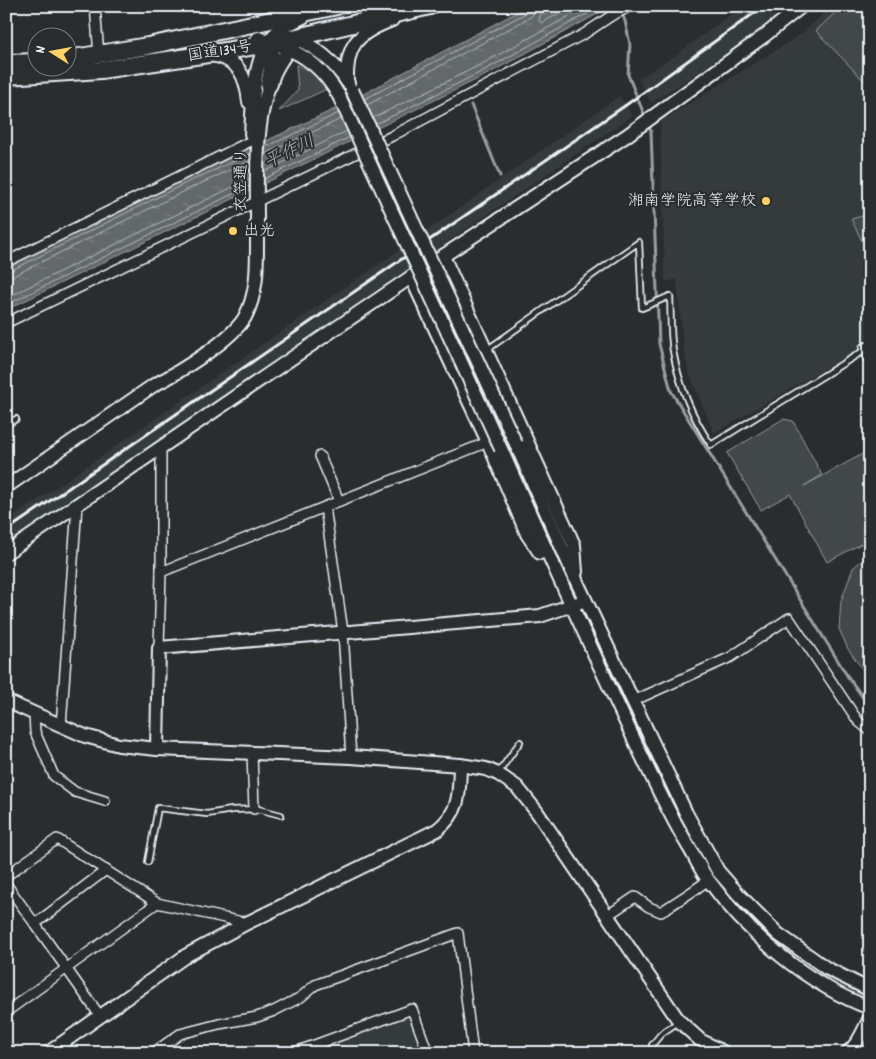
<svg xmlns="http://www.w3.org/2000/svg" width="876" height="1059" viewBox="0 0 876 1059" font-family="Dekko,'Klee One',sans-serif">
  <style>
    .built { fill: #363a3b }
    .green { fill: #424648; stroke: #959ca0 }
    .water { fill: url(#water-ripples); stroke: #989fa3 }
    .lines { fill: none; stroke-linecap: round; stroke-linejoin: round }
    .shore { stroke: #b3bac0; stroke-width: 1 }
    .stream { stroke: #989fa3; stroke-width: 3 }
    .lane-casing { stroke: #e8f1f8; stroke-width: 8 }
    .street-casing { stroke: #e8f1f8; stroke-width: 12 }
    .secondary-casing { stroke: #e8f1f8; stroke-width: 16 }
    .highway-casing { stroke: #e8f1f8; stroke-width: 20 }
    .lane { stroke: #2a2d2e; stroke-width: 4.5 }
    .street { stroke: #2a2d2e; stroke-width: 9 }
    .secondary { stroke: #2a2d2e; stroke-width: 12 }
    .highway { stroke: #2a2d2e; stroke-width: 16 }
    .rail { stroke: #e8f1f8; stroke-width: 3 }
    .secondary-bridge-casing { stroke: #e8f1f8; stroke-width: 16; stroke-linecap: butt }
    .secondary-bridge { stroke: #2a2d2e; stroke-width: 12 }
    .poi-dot { fill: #ffd166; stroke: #2a2d2e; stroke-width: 2 }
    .labels { text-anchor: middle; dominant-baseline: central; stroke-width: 4; stroke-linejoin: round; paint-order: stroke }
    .street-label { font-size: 16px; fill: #e8f1f8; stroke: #2a2d2e }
    .poi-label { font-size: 16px; fill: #e8f1f8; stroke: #2a2d2e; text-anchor: end }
    .water-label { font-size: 18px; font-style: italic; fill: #acb3b9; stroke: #2a2d2e }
  </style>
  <defs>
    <pattern id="water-ripples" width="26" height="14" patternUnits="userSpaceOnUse" patternTransform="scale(1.25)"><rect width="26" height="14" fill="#63686b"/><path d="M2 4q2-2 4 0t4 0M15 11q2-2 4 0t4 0" fill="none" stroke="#797e81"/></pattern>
  </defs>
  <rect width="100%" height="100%" fill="#2a2d2e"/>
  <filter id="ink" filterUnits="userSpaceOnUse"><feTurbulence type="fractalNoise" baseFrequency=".02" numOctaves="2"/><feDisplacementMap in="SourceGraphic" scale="10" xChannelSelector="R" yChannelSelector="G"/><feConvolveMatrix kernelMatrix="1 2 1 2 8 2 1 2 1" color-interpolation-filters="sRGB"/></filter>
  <g filter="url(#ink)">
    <g class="built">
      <path d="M742,6h49l-56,42 -84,55 -13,-24 38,-24z"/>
      <path d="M831,6h39v337l-156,90 -25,-60 -6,-30 -6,-64 -12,3 -5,-160 143,-89z"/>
      <path d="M619,96l7,9 6,11 -626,427v-21l435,-301z"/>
      <path d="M405,1016l6,3 13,34h-114z"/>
    </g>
    <g class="green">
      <path d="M842,6h28v81l-54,-56z"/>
      <path d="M296,65c14,4 22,12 31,24l-48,22 19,-21z"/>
      <path d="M870,214v43l-19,-38z"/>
      <path d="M783,419l10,2 29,54 -18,11 66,-36v89l-43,23 -37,-68 -29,16 -34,-57z"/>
      <path d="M870,553v127l-22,-31 -9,-20 2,-28 12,-33z"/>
    </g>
    <path class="water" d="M528,6h84l-126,69 -480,235v-43l180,-89 151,-70z"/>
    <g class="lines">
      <g class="shore">
        <path d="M543,6l-4,14 2,3 32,-17"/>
        <path d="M365,99l161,-86 3,-7"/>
        <path d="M367,105l162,-87 5,-5 1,-7"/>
        <path d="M373,118l107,-53 108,-59"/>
        <path d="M376,124l107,-53 118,-65"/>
        <path d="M266,147l73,-34"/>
        <path d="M265,154l76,-35"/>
        <path d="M264,172l83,-41"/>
        <path d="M264,179l86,-42"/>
        <path d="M6,271h4l178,-89 62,-28"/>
        <path d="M6,278l7,-2 178,-88 59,-27"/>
        <path d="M6,298l243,-119"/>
        <path d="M6,305l243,-119"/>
      </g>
      <g class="stream">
        <path d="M619,6l6,15 5,23 -2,31 18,44"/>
        <path d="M471,105l29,71"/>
        <path d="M648,125l3,6 8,213 12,47 177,286 22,30"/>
      </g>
      <defs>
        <g id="lane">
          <path d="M488,349l151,-107 3,66 28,-12c1,18 0,37 3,55 6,33 19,66 38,94l154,-95"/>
          <path d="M6,425l10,-6"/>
          <path d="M499,772l21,-30"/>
          <path d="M148,862l10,-54 49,6 25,-4 26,-1 23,6"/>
          <path d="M652,1045l9,-11 17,-12"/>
          <path d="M700,1053l8,-7"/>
        </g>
        <g id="street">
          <path d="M95,6l4,49"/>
          <path d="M271,6l4,13"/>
          <path d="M6,262l253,-125"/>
          <path d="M6,323l386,-187 192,-102 27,-18 20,-10"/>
          <path d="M320,456l19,45"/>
          <path d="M325,507l18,125 8,125"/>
          <path d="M161,572v-125"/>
          <path d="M159,648l2,-76 327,-130"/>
          <path d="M633,701l98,-44 58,-39 69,103 12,10"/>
          <path d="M34,713l1,19 19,44 21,16 30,9"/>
          <path d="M61,726l16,-220"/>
          <path d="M252,753l2,56"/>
          <path d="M6,876l51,-37 100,64 90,20"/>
          <path d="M6,884l29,40"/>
          <path d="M608,915l27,-18 14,10 12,5c16,-11 32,-20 47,-32"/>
          <path d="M6,1012l151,-109"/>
          <path d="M100,1016l-65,-92 71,-54"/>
          <path d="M153,1053l27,-19 39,-10 38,-7 17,-6 27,-14 14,-12 143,-52 15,120"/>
          <path d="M293,1053l119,-44 16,44"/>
          <path d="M853,1053l17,-2"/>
        </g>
        <g id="secondary">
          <path d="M293,38c22,7 42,25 55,45"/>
          <path d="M282,47c25,8 44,26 57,49"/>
          <path d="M211,55c28,4 35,21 38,47"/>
          <path d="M347,81c-1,-37 11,-48 45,-61"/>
          <path d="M251,134c2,-29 1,-80 25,-101 7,-7 18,-11 27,-16"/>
          <path d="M443,256l131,289 2,27"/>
          <path d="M411,277l77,165 39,92 13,19"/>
          <path d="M866,349l4,8"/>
          <path d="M516,444l61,138 56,119 53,112 32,58 21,24 39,39 48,34 44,22"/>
          <path d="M501,449c42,95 85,188 129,282 19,40 37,80 60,118 6,10 11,22 19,32 39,53 99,104 161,127"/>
          <path d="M6,487l148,-102c24,-12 78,-45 91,-68 12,-23 12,-48 12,-74 1,-55 -7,-134 24,-182 6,-9 12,-19 23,-24"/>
          <path d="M6,553l405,-276 215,-141 138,-100 38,-30"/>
          <path d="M6,701l79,35 34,9 38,4 194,8 109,8 26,4 12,5 19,13 20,25 142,209 21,19 25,13"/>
          <path d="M157,749l2,-101 381,-32 38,-13"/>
          <path d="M48,1053l139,-98 60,-32 190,-93c24,-19 22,-37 23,-65"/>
          <path d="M847,1053c12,-9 16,-22 23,-35"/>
        </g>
        <g id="highway">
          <path d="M259,40c17,9 14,29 10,44"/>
          <path d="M68,59l80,-13 189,-40"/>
          <path d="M6,63l32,-1"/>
          <path d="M6,76l95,-6 107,-16 59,-10 163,-38"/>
        </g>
      </defs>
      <use href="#lane" class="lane-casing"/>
      <use href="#street" class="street-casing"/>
      <use href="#secondary" class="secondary-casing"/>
      <use href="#highway" class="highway-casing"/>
      <use href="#lane" class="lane"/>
      <use href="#street" class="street"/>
      <use href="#secondary" class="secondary"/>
      <use href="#highway" class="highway"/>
      <path class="rail" d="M6,531l620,-426 138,-99"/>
      <defs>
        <g id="secondary-bridge">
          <path d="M352,90l164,354"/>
          <path d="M339,96l162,353"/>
        </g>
      </defs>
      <use href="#secondary-bridge" class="secondary-bridge-casing"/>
      <use href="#secondary-bridge" class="secondary-bridge"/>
    </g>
  </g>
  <g class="poi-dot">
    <circle cx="766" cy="201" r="5"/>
    <circle cx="233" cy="231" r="5"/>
  </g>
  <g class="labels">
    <g class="street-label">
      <text transform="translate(220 52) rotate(-9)">国道134号</text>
      <text transform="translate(242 180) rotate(-89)">衣笠通り</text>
    </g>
    <g class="poi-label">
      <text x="756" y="201">湘南学院高等学校</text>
      <text x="243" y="231" text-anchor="start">出光</text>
    </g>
    <g class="water-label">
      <text transform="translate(290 153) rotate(-26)">平作川</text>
    </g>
  </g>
  <rect width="876" height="1059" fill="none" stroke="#2a2d2e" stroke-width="25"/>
  <rect x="12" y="12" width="851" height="1034" fill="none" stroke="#e8f1f8" stroke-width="2" filter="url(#ink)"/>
  <g transform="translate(52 52) rotate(281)"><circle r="24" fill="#2a2d2e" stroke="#767b7f"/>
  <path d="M0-4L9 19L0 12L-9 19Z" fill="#ffd166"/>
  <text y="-8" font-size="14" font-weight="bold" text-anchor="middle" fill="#e8f1f8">N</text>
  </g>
</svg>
